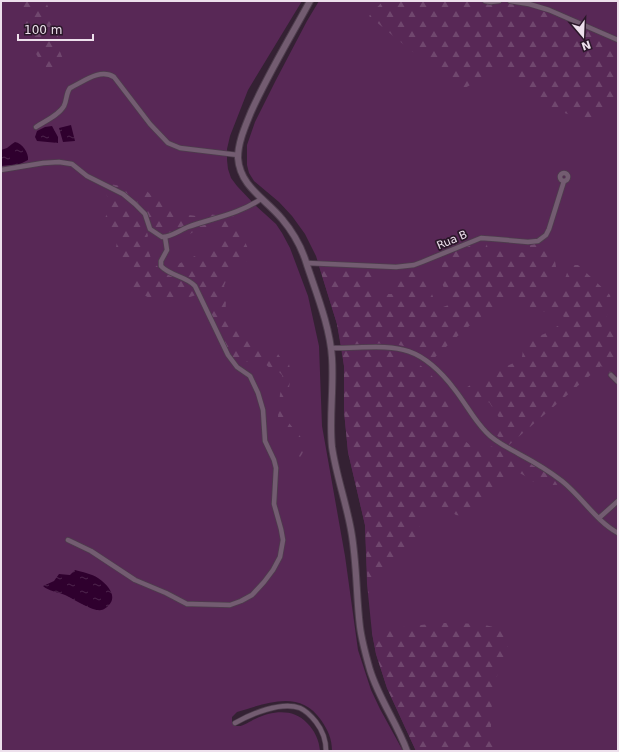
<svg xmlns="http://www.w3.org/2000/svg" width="619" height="752" viewBox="0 0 619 752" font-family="'DejaVu Sans',sans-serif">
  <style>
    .grass { fill: #582856 }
    .forest { fill: url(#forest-firs) }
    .water { fill: url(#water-ripples) }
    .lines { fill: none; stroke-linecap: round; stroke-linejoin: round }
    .minor-casing { stroke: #4d3d4c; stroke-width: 6 }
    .tertiary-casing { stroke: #4d3d4c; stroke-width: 8 }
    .minor { stroke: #735c71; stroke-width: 4.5 }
    .tertiary { stroke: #735c71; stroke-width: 6 }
    .labels { text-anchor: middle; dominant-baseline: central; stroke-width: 3.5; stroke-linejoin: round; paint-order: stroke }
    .street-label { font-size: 11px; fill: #ede0ec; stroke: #2a1729 }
  </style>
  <defs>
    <pattern id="forest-firs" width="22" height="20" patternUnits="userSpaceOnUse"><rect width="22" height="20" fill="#582856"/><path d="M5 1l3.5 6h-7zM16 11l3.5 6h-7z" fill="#70476e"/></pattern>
    <pattern id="water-ripples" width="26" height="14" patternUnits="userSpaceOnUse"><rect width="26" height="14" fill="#2f002e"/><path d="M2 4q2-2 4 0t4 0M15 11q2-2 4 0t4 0" fill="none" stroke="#4d254c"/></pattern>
  </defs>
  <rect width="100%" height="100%" fill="#342133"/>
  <g class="grass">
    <path d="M1,1h301l-54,89 -18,46 -3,13v11l1,9 3,9 6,8 18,19 21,19 6,9 8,15 18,48 11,50 3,80 23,130 13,94 13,40 9,19 23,42h-71c0,-12 -4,-21 -11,-31 -21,-31 -54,-17 -84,-8l-5,5v6c2,2 2,3 5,3 6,1 13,-5 18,-7 17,-8 38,-11 52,4 8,8 12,17 13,28h-319z"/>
    <path d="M319,1h299v750h-202l-29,-63 -11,-34 -4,-21 -5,-49 -2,-59 -17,-73 -4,-41v-45l-7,-42 -21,-68 -11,-22 -13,-18 -13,-14 -25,-21 -5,-8 -2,-8v-20l8,-23 21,-42 31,-59z"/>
  </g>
  <g class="forest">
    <path d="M9,1h37c2,9 9,17 11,26 1,7 1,14 2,21 1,5 5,11 4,15 -1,3 -4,5 -7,6 -21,5 -29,-47 -38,-60 -2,-3 -5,-6 -9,-8z"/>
    <path d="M383,1h97l6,3h27l27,6 78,33v54l-20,13 -10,11 -41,-14 -33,-28 -11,-8 -12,-4c-9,11 -19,19 -32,23l-90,-74z"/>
    <path d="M104,183l23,4 17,2 10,8 14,7 13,10 23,3 3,-3 9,1 4,-2h7l-63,24 -13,-10 -4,-13z"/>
    <path d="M105,188l13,6 12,8 6,11 7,4 5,19 -5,6v3l6,4c1,24 25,22 40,35 3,3 5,7 7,11l-6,2 -8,-1 -1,1 1,2 -7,3 -10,-3 -11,1 -19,-9 -4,-5v-4l6,-11v-2l-4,-3 -16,-3c-4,-7 -1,-14 0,-21l-6,-8 -1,-9c-9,-4 -3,-11 0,-17z"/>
    <path d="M232,215l9,11 4,16 6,13 -4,6c-8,4 -24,2 -19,15l-4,10c6,12 -1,17 3,26 4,8 13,12 16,20l4,2 3,9 13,6 13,2 6,9 7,4 2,10 -6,41c3,14 29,24 15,42l-2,-2 -3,-17 -15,-17 -2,-4 2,-23 4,-11 -2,-8 -4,-4 -6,-1 -9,-8h-25l-7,-5 -39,-76 -14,-8 -4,-4 2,-4 40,-19 4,-6v-7l-3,-5 -2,-1 -17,2 -8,5 -9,2 -2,2 -1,6 -3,2h-5l-3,-8 17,-7z"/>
    <path d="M546,239l8,16 3,18 -9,19 12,1 8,-23 4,-5h6l32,30c3,12 -4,22 -9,33l17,-6v60l-17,-16 -92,79 -14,-11 10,-7 -16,-25 -13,8 -15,-19 25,-16 32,-14 4,-4 2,-14 2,-2 18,-7 17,-10 3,-6 -2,-5c-8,-3 -17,0 -25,-2 -7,-2 -10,-10 -18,-11 -26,-2 -68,43 -86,59 -32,-21 -56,-15 -92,-14l-4,-21 -18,-58 53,5 1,23h22v-21l13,-1 13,-5 17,42 13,-5 -15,-34 6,-3 -4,-8 30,-14 18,-5 2,10 41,3 1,-8 8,-2z"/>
    <path d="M386,350c35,7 50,29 69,56l-11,8c9,11 19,31 34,34 6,1 13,-1 19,-3l48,26 17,14c-8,-1 -18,2 -26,-2 -6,-2 -10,-8 -17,-10 -8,3 -23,14 -29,20 -11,10 -17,24 -34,22l-9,-6 -7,-3c-34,8 -12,24 -25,40 -7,7 -19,10 -26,17 -9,10 -9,21 -21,30l-3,-68 -17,-73 -4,-41v-45l-2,-15z"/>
    <path d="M439,623c14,0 52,-1 63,8 5,4 6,11 6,16 -2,12 -9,22 -12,32 -3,10 -5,32 -5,43 0,9 0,22 6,29h-81l-29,-63 -11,-34 -4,-21 22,-5z"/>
  </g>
  <g class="water">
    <path d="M71,125l4,16 -12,1 -4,-14z"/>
    <path d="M52,126l6,11v6l-21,-2 -2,-4 2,-6 8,-4z"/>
    <path d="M15,142c7,1 14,11 13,18l-8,4 -19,2v-16l6,-2 5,-4z"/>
    <path d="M75,570c7,2 17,4 23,8 9,6 20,18 11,27 -3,3 -6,6 -11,5 -7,0 -25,-11 -33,-15 -7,-3 -17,-4 -22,-9l11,-5 5,-7 11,1z"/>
  </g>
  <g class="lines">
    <defs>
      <g id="minor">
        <path d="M485,1l6,1 8,-1"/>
        <path d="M510,1l19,3 20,6 69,30"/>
        <path d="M36,127c9,-6 23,-12 28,-21 3,-6 2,-13 6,-18 13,-6 30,-20 44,-11l36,47 18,19 12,5 58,7"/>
        <path d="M1,170l42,-7 16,-1 13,2 15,12 36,18 12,10 10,10 5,15 12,8c9,0 18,-7 26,-10 25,-9 51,-13 73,-28"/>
        <circle cx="564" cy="177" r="4"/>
        <path d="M307,263l89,4 18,-2 8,-3 59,-24 14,1 33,3 10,-1 8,-6 3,-6 15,-48"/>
        <path d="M331,348c59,0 84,-11 124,42 11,14 19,30 31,42 9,10 21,15 33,22 15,8 30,17 43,27 20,16 34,40 56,52"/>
        <path d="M611,375l7,7"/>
        <path d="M599,518l19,-17"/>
        <path d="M68,540l23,11 44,29 31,13 21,11h5l38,1 11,-4 11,-6 12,-13 9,-12 7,-13 3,-17 -2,-11 -7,-25 2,-36 -2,-8 -9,-19 -2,-31 -5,-17 -8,-17 -13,-9 -9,-12 -33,-69c-9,-10 -25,-10 -34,-20v-5l6,-11 -2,-13"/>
        <path d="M235,723c16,-9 46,-22 65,-15 7,3 12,9 16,14 7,9 10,18 10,29"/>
      </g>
      <path id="tertiary" d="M310,1c-20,37 -42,73 -59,111 -6,15 -13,30 -13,46 2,29 28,41 44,61 11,13 20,29 25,46 10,30 23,62 25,93 2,30 -3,60 0,89 4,28 14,55 19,83 6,32 5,65 9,97 2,15 6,29 10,43 9,29 27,53 37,81"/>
    </defs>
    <use href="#minor" class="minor-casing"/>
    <use href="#tertiary" class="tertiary-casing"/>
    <use href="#minor" class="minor"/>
    <use href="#tertiary" class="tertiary"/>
  </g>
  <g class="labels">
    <g class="street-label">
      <text transform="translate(452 240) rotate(-23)">Rua B</text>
    </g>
  </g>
  <rect width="619" height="752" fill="none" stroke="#ede0ec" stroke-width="4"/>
  <g transform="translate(583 36) rotate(161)" stroke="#2a1729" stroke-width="3" paint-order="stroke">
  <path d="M0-3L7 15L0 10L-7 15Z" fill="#ede0ec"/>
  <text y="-6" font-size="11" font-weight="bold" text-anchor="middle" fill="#ede0ec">N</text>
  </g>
  <path d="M18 34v6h75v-6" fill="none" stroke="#ede0ec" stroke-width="2"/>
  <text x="24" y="34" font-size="12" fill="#ede0ec" stroke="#2a1729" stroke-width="3" paint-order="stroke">100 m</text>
</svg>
